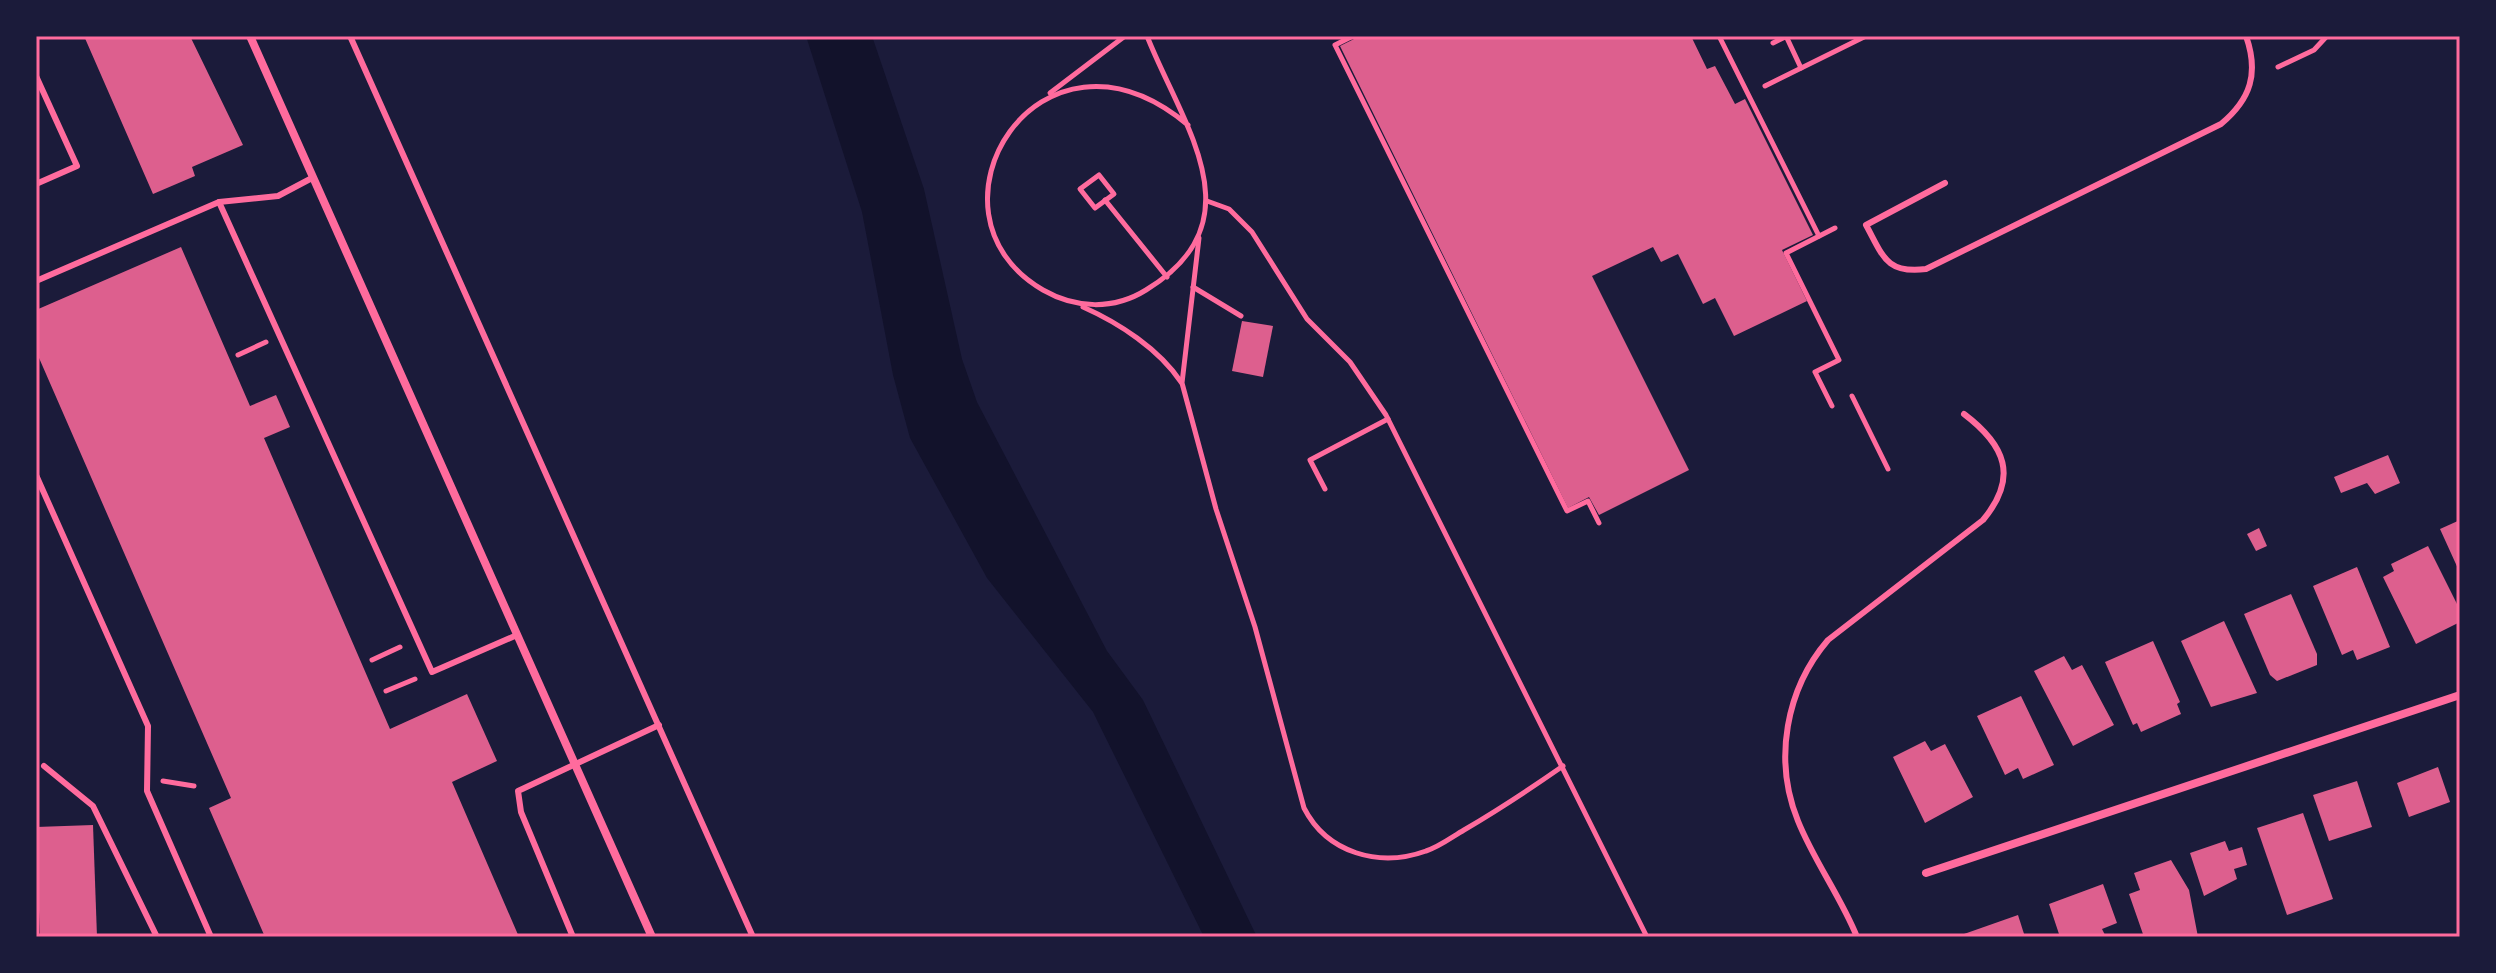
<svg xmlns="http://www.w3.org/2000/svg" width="2496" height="973" viewBox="0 0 2496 973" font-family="'IBM Plex Sans',sans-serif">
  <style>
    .water { fill: #12122b }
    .building { fill: #dd5f8e }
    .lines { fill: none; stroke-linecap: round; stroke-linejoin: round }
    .path { stroke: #ff6b9d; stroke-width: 5 }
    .service { stroke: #ff6b9d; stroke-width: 6 }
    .minor { stroke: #ff6b9d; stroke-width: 8 }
    .neatline { fill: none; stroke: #ff6b9d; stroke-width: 3 }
  </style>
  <rect width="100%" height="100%" fill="#1b1b3a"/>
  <path class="water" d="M806,36h66l52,153 38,170 15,43 130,249 36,49 114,237h-53l-111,-225 -106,-134 -77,-140 -17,-63 -31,-163z"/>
  <g class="building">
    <path d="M84,36h106l53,109 -51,22 3,9 -42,18z"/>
    <path d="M1360,36h331l16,33 8,-3 20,38 10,-5 68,136 -31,15 25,51 -73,35 -19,-38 -12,6 -25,-50 -17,8 -8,-15 -61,29 97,194 -90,45 -10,-18 -21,11 -228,-462z"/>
    <path d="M181,247l69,159 26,-11 14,32 -26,11 126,291 77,-35 30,67 -45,21 67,155h-254l-56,-129 22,-10 -195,-447v-41z"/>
    <path d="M1242,321l31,5 -10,51 -31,-6z"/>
    <path d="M2388,455l12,28 -25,11 -8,-11 -26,10 -7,-16z"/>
    <path d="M2460,520v53l-20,-44z"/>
    <path d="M2259,528l8,18 -11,5 -9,-17z"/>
    <path d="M2428,546l32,64v12l-44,22 -33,-67 11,-6 -3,-7z"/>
    <path d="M2357,567l33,80 -33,13 -4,-10 -11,5 -29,-69z"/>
    <path d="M2291,594l26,60v11l-40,16 -7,-6 -26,-61z"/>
    <path d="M2224,621l33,72 -46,14 -30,-66z"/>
    <path d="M2153,641l27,61 -3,2 4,10 -40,18 -4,-9 -4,2 -28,-63z"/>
    <path d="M2064,656l8,14 10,-5 32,60 -41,21 -39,-75z"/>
    <path d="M2021,696l33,69 -31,14 -5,-11 -13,7 -28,-59z"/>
    <path d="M1925,741l6,10 14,-7 28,53 -48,26 -32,-66z"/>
    <path d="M2438,767l12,35 -41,15 -12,-34z"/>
    <path d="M2357,781l15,46 -43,14 -16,-46z"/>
    <path d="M2303,813l30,86 -46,16 -30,-87z"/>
    <path d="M93,825l4,112h-57l-4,-110z"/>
    <path d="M2225,841l4,10 13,-4 5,18 -13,4 3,10 -33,17 -14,-43z"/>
    <path d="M2171,860l18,30 9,47h-54l-15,-43 11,-4 -6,-17z"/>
    <path d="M2103,884l14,39 -15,6 4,8h-46l-11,-33z"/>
    <path d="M2018,915l7,22h-60l-1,-3z"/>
  </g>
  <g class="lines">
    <g class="path">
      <path d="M1147,36c35,89 113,185 -1,254 -32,20 -70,19 -103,0 -133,-77 -4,-290 145,-165"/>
      <path d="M1353,36l-18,9 232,466 21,-10 11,22"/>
      <path d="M1719,36l100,200"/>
      <path d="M1786,36l15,32"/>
      <path d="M1773,43l14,-7"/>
      <path d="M2278,67l36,-17 13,-14"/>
      <path d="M1765,86l101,-50"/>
      <path d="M1050,93l75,-57"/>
      <path d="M1099,175l15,19 -19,14 -15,-19z"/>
      <path d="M1105,200l62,77"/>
      <path d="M1207,201l22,8 23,23 55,87 43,43 36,53 261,522"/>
      <path d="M1199,238l-17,145 34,126 39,118 49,181c23,45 75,60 122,43 13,-4 26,-14 38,-21 34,-20 66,-41 99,-64"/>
      <path d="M1193,287l48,29"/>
      <path d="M1083,307c36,16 76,42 98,75"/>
      <path d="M238,355l28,-13"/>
      <path d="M1852,396l36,73"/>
      <path d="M1832,406l-17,-34 24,-12 -53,-107 49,-25"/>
      <path d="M1325,489l-15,-29 78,-41"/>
      <path d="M372,660l28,-13"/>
      <path d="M386,691l29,-12"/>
      <path d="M163,781l31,5"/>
    </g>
    <g class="service">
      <path d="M350,36l403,901"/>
      <path d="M36,76l41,90 -41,18"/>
      <path d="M1945,183l-79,42c17,31 20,49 60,44l295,-145c30,-25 38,-51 25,-88"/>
      <path d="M219,202l213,470 85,-37"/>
      <path d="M36,281l183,-79 59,-6 34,-18"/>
      <path d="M36,475l112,251 -1,65 64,146"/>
      <path d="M44,766l49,40 64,131"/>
      <path d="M573,937l-52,-125 -3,-21 141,-66"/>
      <path d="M1857,937c-16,-40 -43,-76 -59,-116 -25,-61 -12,-132 30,-181l155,-120c36,-43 22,-75 -19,-106"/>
    </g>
    <g class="minor">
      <path d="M250,36l402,901"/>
      <path d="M1926,873l534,-178"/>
    </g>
  </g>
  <rect width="2496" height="973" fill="none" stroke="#1b1b3a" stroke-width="76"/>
  <rect x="38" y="38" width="2420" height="897" class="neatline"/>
</svg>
